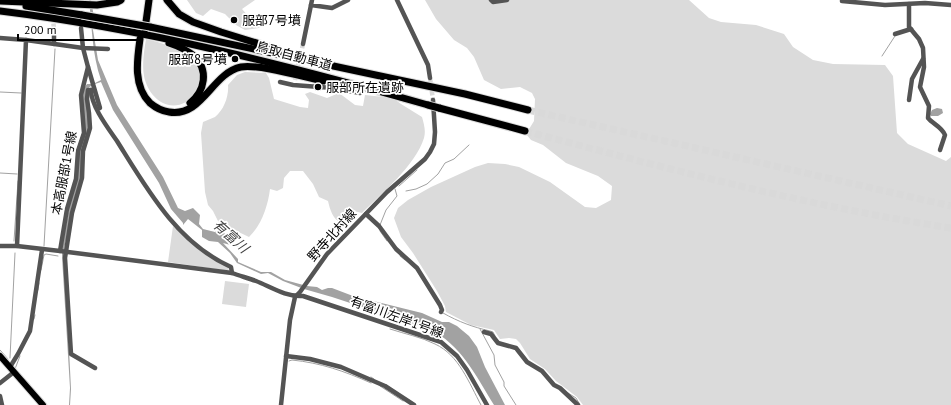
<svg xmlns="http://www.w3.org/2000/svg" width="951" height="405" viewBox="0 0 951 405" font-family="'PT Sans','Noto Sans JP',sans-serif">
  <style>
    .green { fill: #dbdbdb }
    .water { fill: #a2a2a2 }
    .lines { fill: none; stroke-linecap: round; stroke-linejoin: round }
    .stream { stroke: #a2a2a2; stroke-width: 1 }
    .minor-tunnel { stroke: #d9d9d9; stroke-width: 4.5; stroke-dasharray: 4.5 2; stroke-linecap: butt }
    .highway-tunnel { stroke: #d9d9d9; stroke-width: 7; stroke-dasharray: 7 3.5; stroke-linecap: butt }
    .major-casing { stroke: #dbdbdb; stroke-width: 8 }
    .highway-casing { stroke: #dbdbdb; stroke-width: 9 }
    .minor { stroke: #545454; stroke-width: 4.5 }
    .major { stroke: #000; stroke-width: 6 }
    .highway { stroke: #000; stroke-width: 7 }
    .highway-bridge-casing { stroke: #dbdbdb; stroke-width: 9; stroke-linecap: butt }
    .highway-bridge { stroke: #000; stroke-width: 7 }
    .poi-dot { fill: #000; stroke: #fff; stroke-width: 1.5 }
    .labels { text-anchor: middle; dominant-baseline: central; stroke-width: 3.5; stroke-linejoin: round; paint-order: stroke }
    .poi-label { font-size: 13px; fill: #000; stroke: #fff; text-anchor: start }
    .street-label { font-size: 13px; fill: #000; stroke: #fff }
    .water-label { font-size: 14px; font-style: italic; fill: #434343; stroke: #fff }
  </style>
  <rect width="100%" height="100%" fill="#fff"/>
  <g class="green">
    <path d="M187,0h68l-13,9 7,8 10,2 4,5 -4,4 -14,2 -9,-5 -11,-11 -14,-5 -8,7 -7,-3z"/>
    <path d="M425,0h264l20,18 12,4 35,3 28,9 9,13 20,13 20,4 52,1 8,11 4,57 11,11 38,17 5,-4v248h-368l-6,-8 -21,-16 -11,-12 -15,-10 -10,-16 -4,-4 -7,-1 -9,1 -6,-9 -23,-5 -25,-13 -1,-6 -8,-15 -24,-38 -12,-16 -7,-19 4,-10 10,-8 23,-13 44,-20 13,-4 17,1 14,3 31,15 35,25 11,1 15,-8 1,-14 -14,-10 -32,-13 -23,-18 -12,-5 -5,-6 8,-13 1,-22 -3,-6 -12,-6 -19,2 -17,-9 -10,-23 -7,-9 -13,-8 -18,-21z"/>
    <path d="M146,39c16,4 50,12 54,32 1,5 0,13 -1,18 -4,5 -8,10 -13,13 -20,11 -38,-6 -42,-26 -2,-12 0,-25 2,-37z"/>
    <path d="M245,72l21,1 3,5 5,21 26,8 8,1 1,-8 -4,-6 5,-2 17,6 12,-5 16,12 8,1 2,-11 28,3 8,6 21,13c2,7 4,14 2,21 -9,28 -41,54 -62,75l-12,-3 -9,13c-8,-4 -11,-13 -13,-22l-9,-4 -6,-13 -10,-13h-13l-6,7 -1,10 -6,3 -7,-2c-2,17 -9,37 -21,48l-23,-11 -8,-5 -5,-10 -5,-6 -3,-13 -4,-59 2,-11c4,-2 8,-3 12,-5 9,-7 14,-21 13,-32l9,-10z"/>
    <path d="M173,226l28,24 27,17 1,4 -61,-9z"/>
    <path d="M225,281l24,3 -3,23 -24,-3z"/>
  </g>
  <g class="water">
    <path d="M89,0h2l3,17 -1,13 5,30 19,45 46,72 15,31 7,3 8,-3 7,7 -1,9 4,5 12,3 6,-4 9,14 19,8 -26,-7 15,16v3l23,10h10l14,8 22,6 10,1 5,3 6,-2h4l21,8 69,17 20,9h7l8,4 12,10 8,11 8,20 20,38h-11c-18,-29 -33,-61 -65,-76l-97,-32 -28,-8 -21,-8 -15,-8 -7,1 -24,-11 -7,-10 -12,-11 -9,-1 -7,-4v-7l-14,-11 -5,6v-2l-12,-14 -12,-26 -46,-73 -12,-28 -6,2v-1l6,-3c-9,-26 -9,-53 -12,-80z"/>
    <path d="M87,84h4v2l-4,3 2,40 -9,49 -16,71 7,140 -1,16h-1l1,-17 -8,-131v-10l17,-95c1,-4 3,-8 4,-12 3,-13 -5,-47 4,-56z"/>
    <path d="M937,108l5,1 1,4 -5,3h-7l-1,-2 2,-4z"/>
  </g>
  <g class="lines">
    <g class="stream">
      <path d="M882,56l13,-20"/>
      <path d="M0,92l21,1"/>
      <path d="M0,173l17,1"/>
      <path d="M399,186l18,-16"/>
      <path d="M406,191l10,-2 11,-5 11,-10 7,-11 9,-4 15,-14"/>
      <path d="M380,225l6,-15 11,-14 -2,-7"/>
      <path d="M380,231l7,10"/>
      <path d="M14,241l4,-60"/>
      <path d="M44,246l11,-197"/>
      <path d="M400,256l5,4"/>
      <path d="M41,270l3,-15 2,-1 12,2"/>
      <path d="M38,290l1,-7"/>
      <path d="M443,313c16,9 30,14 47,18l3,1 2,4"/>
      <path d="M34,319l1,-4"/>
      <path d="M390,329c15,5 31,8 45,15 24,11 34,39 46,61"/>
      <path d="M480,329l14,26 1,10 9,17v4l12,19"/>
      <path d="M0,350l8,9"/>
      <path d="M10,358l5,-105"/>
      <path d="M289,361l3,-1c29,3 52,11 79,23"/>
      <path d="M15,369l5,-13"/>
      <path d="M371,377l3,2"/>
      <path d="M24,378l23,27"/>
      <path d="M380,386l23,15"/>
      <path d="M568,393l8,5 3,5"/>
    </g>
    <g class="minor-tunnel">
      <path d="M53,17l1,14"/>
      <path d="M430,78l3,22"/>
      <path d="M295,80l8,-36"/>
    </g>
    <g class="highway-tunnel">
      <path d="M528,110l423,96"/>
      <path d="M525,131c140,37 282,75 426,97"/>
    </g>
    <defs>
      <path id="major" d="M0,356l43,49"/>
      <g id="highway">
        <path d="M167,0l12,14 14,8 28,10 58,18"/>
        <path d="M0,1l97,4 20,-3 4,-2"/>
        <path d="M26,6l56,9"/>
        <path d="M0,11c146,18 287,54 428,94"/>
        <path d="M150,27l315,67 63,16"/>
        <path d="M145,29l4,-29"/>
        <path d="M140,39c-3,21 -7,47 10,64 6,5 11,8 19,9 33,6 43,-39 72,-45 19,-3 62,10 82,14"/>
        <path d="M169,43c9,3 18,7 25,13 15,14 11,35 -4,47"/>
        <path d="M439,108l86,23"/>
      </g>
    </defs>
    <use href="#major" class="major-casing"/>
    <use href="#highway" class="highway-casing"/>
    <g class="minor">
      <path d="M312,0l-1,5 21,3 16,-8"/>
      <path d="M397,0l31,65 2,13"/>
      <path d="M491,0l2,2 14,-2"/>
      <path d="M842,1l43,4 40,-2 26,2"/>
      <path d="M909,4v23l10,12 4,9 1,19 -4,20 9,19 -1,12c5,6 14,9 17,17l-5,15"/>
      <path d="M54,31v13"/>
      <path d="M895,34l16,-5"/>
      <path d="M0,38l26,2 -9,206"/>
      <path d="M26,40l57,8 25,1"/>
      <path d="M303,44l8,-39"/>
      <path d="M88,67l12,41"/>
      <path d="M280,82l13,3 40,3 27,5"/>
      <path d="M91,90c0,16 17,38 26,51 30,48 60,102 114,126l1,6"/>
      <path d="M94,90h-6l-1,9 2,14 1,15 -7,23 -1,27 -10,35 -7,45 6,96 24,14"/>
      <path d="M909,100l3,-21 11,-20"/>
      <path d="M366,214l13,12 17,23 21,19 23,37 2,5 -1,2"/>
      <path d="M0,246h17l43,5 172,22c8,3 16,5 24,8 15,6 30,16 47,15l138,46 16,14 10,14 20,35"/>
      <path d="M60,251l7,-42 9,-30 2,-28 6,-18 -3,-38 7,-28 -5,-19 -2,-20"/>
      <path d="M484,332l7,2 7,9 18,5 11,14 15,9 12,14 6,3 18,17"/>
      <path d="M286,356l24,3 31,8 44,19 29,19"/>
      <path d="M10,367l8,-13 12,-23 12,-81"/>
      <path d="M0,383l14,-11"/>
      <path d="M0,396l2,9"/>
      <path d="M281,405l9,-85 5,-23 5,-5 27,-38 60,-62 38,-33 5,-7 4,-8 1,-12 -2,-32"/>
    </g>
    <use href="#major" class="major"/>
    <use href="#highway" class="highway"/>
    <defs>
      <g id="highway-bridge">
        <path d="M82,15l68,12"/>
        <path d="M428,105l11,3"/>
      </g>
    </defs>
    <use href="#highway-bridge" class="highway-bridge-casing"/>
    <use href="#highway-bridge" class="highway-bridge"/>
  </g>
  <g class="poi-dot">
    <circle cx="234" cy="20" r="4"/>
    <circle cx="235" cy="59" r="4"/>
    <circle cx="318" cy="87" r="4"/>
  </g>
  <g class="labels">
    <g class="poi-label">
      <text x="242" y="20">服部7号墳</text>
      <text x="227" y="59" text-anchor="end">服部8号墳</text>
      <text x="326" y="87">服部所在遺跡</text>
    </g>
    <g class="street-label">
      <text transform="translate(294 56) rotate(15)">鳥取自動車道</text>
      <text transform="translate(64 173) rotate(-79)">本高服部1号線</text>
      <text transform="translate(332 235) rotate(-48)">野寺北村線</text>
      <text transform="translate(397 317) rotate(20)">有富川左岸1号線</text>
    </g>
    <g class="water-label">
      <text transform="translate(231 236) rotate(42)">有富川</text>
    </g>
  </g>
  <path d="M18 34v6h121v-6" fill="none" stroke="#000000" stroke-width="2"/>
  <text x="24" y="34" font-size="12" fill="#000000" stroke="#ffffff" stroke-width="3" paint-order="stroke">200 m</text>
</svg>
